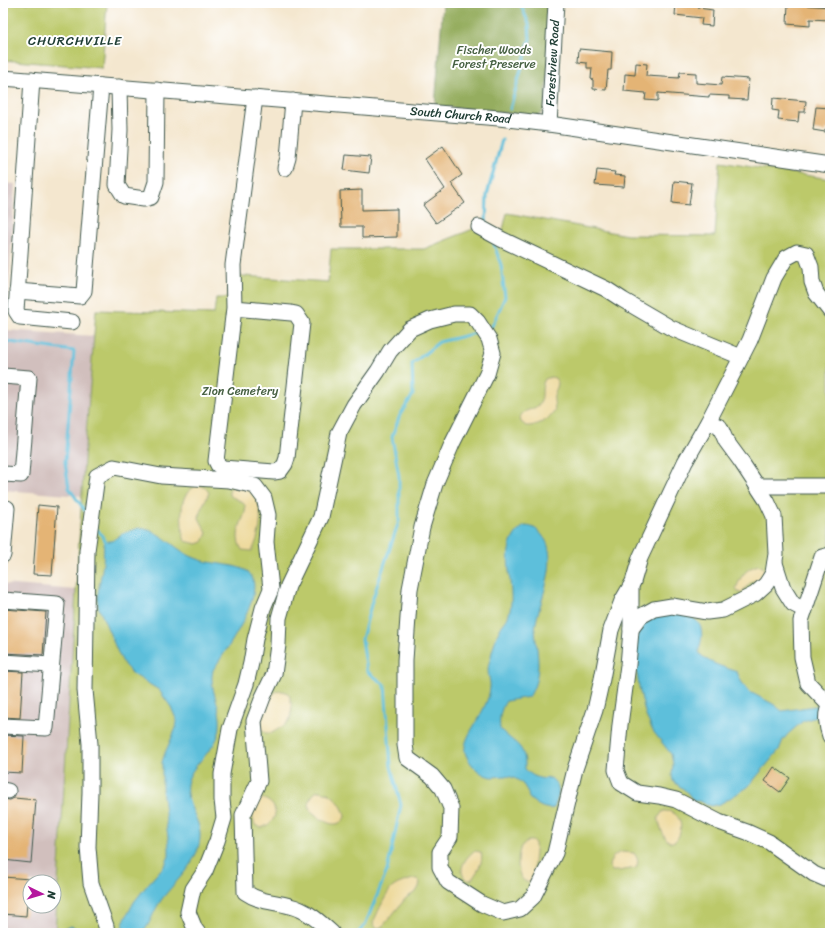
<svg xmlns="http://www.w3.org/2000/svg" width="833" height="936" viewBox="0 0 833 936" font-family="Sriracha,sans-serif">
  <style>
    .industrial { fill: #d1bfbd; fill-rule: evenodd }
    .green { fill: #bcc96b; stroke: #6e8350 }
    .forest { fill: #95ad5f; stroke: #5a754a }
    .sand { fill: #eeda9e; stroke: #868c69 }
    .water { fill: #5dbfdb; stroke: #3e7e88 }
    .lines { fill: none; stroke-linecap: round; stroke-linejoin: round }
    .stream { stroke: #5dbfdb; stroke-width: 3 }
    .building { fill: #e4b474 }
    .minor-casing { stroke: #3f564b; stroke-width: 17 }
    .minor { stroke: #fff; stroke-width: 15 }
    .labels { text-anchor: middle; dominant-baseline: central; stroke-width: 4; stroke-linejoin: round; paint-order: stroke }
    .park-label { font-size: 12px; fill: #466042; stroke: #fff }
    .street-label { font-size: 12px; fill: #1f3d34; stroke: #fff }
    .neighbourhood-label { font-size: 13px; letter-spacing: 1px; fill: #1f3d34; stroke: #fff }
  </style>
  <rect width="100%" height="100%" fill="#fff"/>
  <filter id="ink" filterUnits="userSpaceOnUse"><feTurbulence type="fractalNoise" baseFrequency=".025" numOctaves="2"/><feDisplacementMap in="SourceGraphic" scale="8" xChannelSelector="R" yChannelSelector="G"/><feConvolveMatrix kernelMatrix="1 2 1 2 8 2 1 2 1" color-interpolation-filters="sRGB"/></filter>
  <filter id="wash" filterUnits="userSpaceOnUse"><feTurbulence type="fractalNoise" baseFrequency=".012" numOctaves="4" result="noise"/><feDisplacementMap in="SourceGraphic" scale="16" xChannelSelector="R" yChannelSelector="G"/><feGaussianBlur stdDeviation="0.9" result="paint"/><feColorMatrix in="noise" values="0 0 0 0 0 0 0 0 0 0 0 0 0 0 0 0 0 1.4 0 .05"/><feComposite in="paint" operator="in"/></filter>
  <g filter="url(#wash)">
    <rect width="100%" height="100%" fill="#f4e7cf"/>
    <g class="industrial">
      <path d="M3,183l12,1 -9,146 88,6 -12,160 -79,-6z"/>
      <path d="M3,584l73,6 -21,343h-52zM30,882h24v24h-24z"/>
    </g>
    <g class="green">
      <path d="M3,3h104l-5,65 -99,-8z"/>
      <path d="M720,162l110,17v754h-775l29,-473 12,-150 118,4 2,-16h12l1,-23 99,7 3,-33h93l49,-20 27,13 7,-29 120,22 88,1z"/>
    </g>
    <path class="forest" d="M443,3h110l-8,105 -4,6 -7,2 -99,-10z"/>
    <g class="sand">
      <path d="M551,377l4,1 3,5c0,4 -3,8 -4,12 -1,6 2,11 0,17 -4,8 -20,15 -28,14l-5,-4 -1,-5c4,-9 15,-6 20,-14 4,-6 0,-16 5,-24z"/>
      <path d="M196,485c7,1 10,2 13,8l-9,18 -1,7 8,15 -4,9 -6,2 -12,-3c-4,-9 -5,-36 0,-45 2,-4 8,-8 11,-11z"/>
      <path d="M234,486l14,2c3,4 7,8 9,13 7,14 2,37 -5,50l-10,-1c-13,-21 11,-38 1,-47 -3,-3 -10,-5 -14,-8v-5z"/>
      <path d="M758,565l5,2 3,7 -5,7h-9l-11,12 -3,-1 -2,-3c4,-12 9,-20 22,-24z"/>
      <path d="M283,691l6,3 3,13 -2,12 -4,5 -14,9h-6l-6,-4 3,-20 12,-17z"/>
      <path d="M317,791c14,-1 26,13 28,26 -9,16 -26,1 -35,-7 -2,-10 0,-13 7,-19z"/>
      <path d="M260,798c20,4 20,24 1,30l-6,-3c-5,-12 -3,-19 5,-27z"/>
      <path d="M663,811c36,-2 8,66 -5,7z"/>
      <path d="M528,841h4l3,2c1,7 -1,14 -1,21 -1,5 0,11 -1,17 -18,7 -17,-27 -11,-36 1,0 5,-3 6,-4z"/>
      <path d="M474,851l7,1c3,10 -4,21 -10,28h-4c-11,-9 -2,-22 7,-29z"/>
      <path d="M622,852l12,1c4,6 5,9 2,15l-17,3h-7l-3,-5c2,-8 4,-11 13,-14z"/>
      <path d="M413,879h4l3,3 -1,5 -3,5 -10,6 -23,28 -5,2 -3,-1 -2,-4c3,-7 14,-32 20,-36 5,-4 14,-6 20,-8z"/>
    </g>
    <g class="water">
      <path d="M524,526c9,0 13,3 18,9 20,23 -4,67 -7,94 0,4 1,8 1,12 3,20 4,39 -7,56l-23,4c-6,9 -7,18 -6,28 15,16 26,15 25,40 8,8 15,11 26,9 11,10 8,17 3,30 -10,2 -17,-3 -25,-10 -2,-12 -10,-21 -24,-22 -4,0 -8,1 -12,1 -11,0 -23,-12 -27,-22 -5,-11 7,-27 12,-36 5,-9 11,-20 12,-31 1,-6 -2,-12 -2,-18 0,-6 3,-12 4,-18 2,-7 4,-16 8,-23 3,-6 7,-8 9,-15 9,-28 -15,-67 15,-88z"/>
      <path d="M139,528c23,2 35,22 56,30 16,7 36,5 50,12 29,15 -21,83 -32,100 -5,18 9,37 7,56 -1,23 -25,34 -32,54 -6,19 10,35 12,52 2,31 -28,50 -42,73 -6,10 -8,20 -16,28h-21l3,-12 10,-19 14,-18 17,-19 4,-9v-10l-7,-58v-26l3,-9 11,-25 1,-7 -6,-14 -12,-17 -26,-16 -8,-8 -6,-11 -21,-49c-2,-15 4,-29 5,-44 1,-6 0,-12 1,-19l4,-2h4l11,-8z"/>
      <path d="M670,611c22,5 37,8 30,35 -1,3 -2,6 1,9 7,8 26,13 36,17l4,9 7,10 25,13 9,7 33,-5 9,1 -1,8 -20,6 -15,13 -5,6 -4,10 -31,37 -28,17 -9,2 -12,-5h-5l-8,-10 -13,-10 -1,-6 1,-11 -2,-10 -18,-23 -7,-15 -6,-24 -4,-24 1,-33 7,-14z"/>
      <path d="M71,926l16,7h-34z"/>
    </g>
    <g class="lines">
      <g class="stream">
        <path d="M510,109l20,-70 -1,-15 -9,-21"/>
        <path d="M3,203l2,7 -2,18"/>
        <path d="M486,222l1,-27 15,-55"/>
        <path d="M487,329l5,-3 13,-29 -4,-32 -7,-21"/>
        <path d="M3,341l71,10 -9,111 4,26 16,23"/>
        <path d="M98,530l10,15"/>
        <path d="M358,933l7,-8 22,-54 14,-66 -10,-39 -6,-81 -18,-14 -5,-32 10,-38 27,-80v-45l-7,-39 8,-22 13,-20 -1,-31 27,-22 41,-10"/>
      </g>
    </g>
    <g id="blocks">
      <g class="building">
        <path d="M676,3h23l-1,5 15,2 -1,16 -11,-1 1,-7 -27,-3z"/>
        <path d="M788,4l42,3v13l-20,-1v7l-23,-2z"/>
        <path d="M579,49l33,3 -1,18h-3l-2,20 -13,-1v-9l-2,-1 1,-11h-5v-5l-9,-1z"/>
        <path d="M636,63l11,1 -1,12 33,2 1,-6 16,1v10l25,2 1,-8 27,2 -2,21 -18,-1v-3l-20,-1v2l-51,-4v8l-13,-1 1,-7 -22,-2 1,-17 10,1z"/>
        <path d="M773,98l33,3 -1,11h-6l-1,10 -20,-2 1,-9 -7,-1z"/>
        <path d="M816,107l14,1v22l-5,-1v3l-12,-2z"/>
        <path d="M443,146l19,29 -11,8 14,20 -29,20 -13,-18 22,-16 -20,-30z"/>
        <path d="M346,155l25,2 -2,16 -25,-3z"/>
        <path d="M597,170l18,2 -1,3 11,1 -1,11 -29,-2z"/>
        <path d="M674,181l18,2 -3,22 -17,-2z"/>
        <path d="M362,190v20l35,-1v28l-35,1v-11h-21l-1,-36z"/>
        <path d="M38,505l19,2 -5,68 -19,-1z"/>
        <path d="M3,609l43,3 -3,43 -40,-2z"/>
        <path d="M3,671l20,1 -3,46 -17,-1z"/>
        <path d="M3,735l21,1 -2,37 -19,-1z"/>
        <path d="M774,767l16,11 -10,14 -15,-11z"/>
        <path d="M14,798l22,2 -5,63 -28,-3v-61l7,1z"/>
        <path d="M3,877l27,2v11h-2l-2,26 -23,-2z"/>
      </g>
    </g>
  </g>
  <g filter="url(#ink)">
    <use href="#blocks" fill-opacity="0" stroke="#3f564b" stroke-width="1"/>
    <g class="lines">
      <defs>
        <g id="minor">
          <path id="s1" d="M3,78l496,40 50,6 281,41"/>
          <path d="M32,80l-16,231 4,6 52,5"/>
          <path d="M119,87l1,43 -3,55 7,11 20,3 7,-2 5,-15 1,-92"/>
          <path id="s2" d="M549,124l7,-121"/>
          <path d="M285,168l3,-10 5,-57"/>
          <path d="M479,227l22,12 105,50 17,11 48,28 70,29"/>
          <path d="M17,291l63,5 4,-5 17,-205"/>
          <path d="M234,308l57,5 5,1 6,9 -15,135 -2,6 -5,7 -6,1 -51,-4 -5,-3 -2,-4 18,-153 -1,-43 22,-167"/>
          <path d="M3,376l26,2 -8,97 -18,-1"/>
          <path d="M757,486h73"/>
          <path d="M3,555l4,-47"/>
          <path d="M830,555l-8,2 -21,64 1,36 6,26 22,23"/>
          <path d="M775,563l8,25 10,16 12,6"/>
          <path d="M631,588v43l-3,34 -8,60 -4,45 5,13 16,10 22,3 17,4 43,22 28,10 22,10 45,32 16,7"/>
          <path d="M3,600l54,4 -11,124 -43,-2"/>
          <path d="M631,629l10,-13 13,-7 18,-3 35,6 16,-2 32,-16 11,-10 7,-11 3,-19 -2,-38 -7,-15 -27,-41 -14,-19 -6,-14 -12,-5"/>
          <path d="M3,662l48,3"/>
          <path d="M830,706c-6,7 -3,22 0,30"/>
          <path d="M3,790l5,1"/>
          <path d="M107,933l-1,-7 -15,-43 -3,-36 2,-55v-48l-5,-54 2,-139 10,-75 17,-9 47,9 68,4 26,6 9,12 4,17 -2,27 5,47 -8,19 -8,31 -4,24 -5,21 -16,45 -8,45v26l2,18 -7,23 -12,30 -12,18 -5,23 7,17 3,4"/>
          <path d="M332,933c-12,-11 -25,-23 -42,-27 -17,-5 -29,-3 -45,-14l-2,-77 16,-34 -5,-60 9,-24 11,-23 4,-29 1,-27 9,-32 33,-69 18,-84 15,-28 24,-34 12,-20 20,-22 20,-9 24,-6h16l8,8 11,17 4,14 -6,21 -35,70 -17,40 -13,43 -12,62 -5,71v85l2,13 25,18 11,13 8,19 -1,29 -10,15v15l8,15 34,22 21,9 17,-4 13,-12 22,-44 20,-84 20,-59 7,-31 9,-49 11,-29 11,-19 7,-24 45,-96 23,-40 42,-82 24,-62 12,-20 11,-6 9,2 5,13 1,15 4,11 14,18"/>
        </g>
      </defs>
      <use href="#minor" class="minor-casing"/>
      <use href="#minor" class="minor"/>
    </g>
  </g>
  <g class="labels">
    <g class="park-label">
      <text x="494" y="50">Fischer Woods<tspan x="494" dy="14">Forest Preserve</tspan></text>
      <text x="240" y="391">Zion Cemetery</text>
    </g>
    <g class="street-label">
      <text stroke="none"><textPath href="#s2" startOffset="61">Forestview Road</textPath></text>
      <text stroke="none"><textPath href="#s1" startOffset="459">South Church Road</textPath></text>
    </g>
    <g class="neighbourhood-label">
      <text x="75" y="40">CHURCHVILLE</text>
    </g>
  </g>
  <rect width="833" height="936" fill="none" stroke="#fff" stroke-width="16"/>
  <g transform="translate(42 894) rotate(95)"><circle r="19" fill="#ffffff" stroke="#a5b1ae"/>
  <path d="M0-3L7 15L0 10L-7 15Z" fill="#b5179e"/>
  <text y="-6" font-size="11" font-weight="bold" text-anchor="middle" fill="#1f3d34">N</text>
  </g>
</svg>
